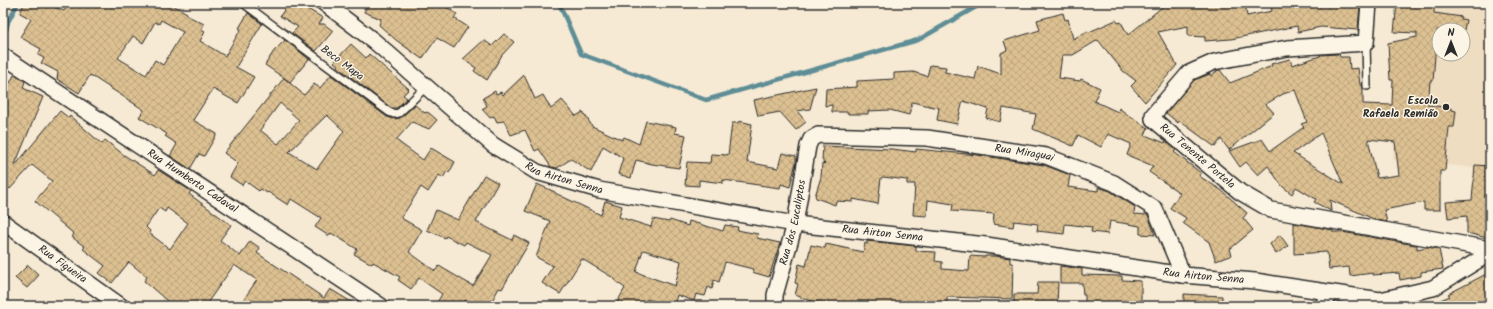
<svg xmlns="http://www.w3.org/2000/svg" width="1493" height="309" viewBox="0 0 1493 309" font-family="Kalam,sans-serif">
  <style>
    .built { fill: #eeddc0; fill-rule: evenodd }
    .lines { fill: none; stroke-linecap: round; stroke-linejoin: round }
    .stream { stroke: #5e8d96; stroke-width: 4.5 }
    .building { fill: url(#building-cross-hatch); stroke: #2b2b2b; fill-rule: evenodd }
    .service-casing { stroke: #2b2b2b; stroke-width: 10 }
    .minor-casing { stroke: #2b2b2b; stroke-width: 18 }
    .service { stroke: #fcf5e5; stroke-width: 7 }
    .minor { stroke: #fcf5e5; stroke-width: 15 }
    .poi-dot { fill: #2b2b2b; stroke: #fcf5e5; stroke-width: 1.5 }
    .labels { text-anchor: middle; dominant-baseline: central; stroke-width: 3; stroke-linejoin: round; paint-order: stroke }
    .street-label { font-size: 11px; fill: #2b2b2b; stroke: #fcf5e5 }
    .poi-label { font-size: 11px; font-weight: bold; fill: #2b2b2b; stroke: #fcf5e5; text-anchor: end }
  </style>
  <defs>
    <pattern id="building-cross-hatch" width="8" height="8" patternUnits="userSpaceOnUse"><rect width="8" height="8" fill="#dcc091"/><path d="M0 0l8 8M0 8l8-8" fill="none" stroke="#bda57d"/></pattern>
  </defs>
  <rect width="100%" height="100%" fill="#f6ead4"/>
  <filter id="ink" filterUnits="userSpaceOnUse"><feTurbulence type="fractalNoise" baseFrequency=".025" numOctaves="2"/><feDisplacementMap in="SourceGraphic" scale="8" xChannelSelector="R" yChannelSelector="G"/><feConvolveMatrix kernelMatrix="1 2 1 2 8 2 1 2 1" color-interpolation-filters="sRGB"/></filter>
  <g filter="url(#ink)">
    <path class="built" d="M1419,3h71v166l-98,-9zM1439,30h24v24h-24z"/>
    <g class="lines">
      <g class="stream">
        <path d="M559,3l22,51 125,46 212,-60 65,-37"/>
        <path d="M6,30l2,-8 10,-19"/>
      </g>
    </g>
    <g class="building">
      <path d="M24,3h21l19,8 5,-8h100l18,10 -1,2 18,9 -3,6 4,2 -5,9 25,15 16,-27 -2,-1 9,-15 14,11 -26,43 18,10 -16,26 -25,-14 -20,31 24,14 -13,22 -5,-2 -9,15 -20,-13 7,-12 -12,-8 2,-2 -28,-17 5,-7 -54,-35 -11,18 -22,-14 1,-7 -17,-9 3,-5 -6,-3 3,-6 -21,-12 11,-18 -11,-6zM161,20l22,12 -20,33 -8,-5 -9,15 -28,-17 15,-22 10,7 12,-21 4,2z"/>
      <path d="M289,3h6l16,8 12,7 -4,6h5l9,7 -17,20 -24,-18 6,-6 -18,-11z"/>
      <path d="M368,3h72l17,11 -3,4 14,9 -14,21 -17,-10 -15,21 -26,-19 -17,-15 2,-6 -17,-7z"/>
      <path d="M1167,3h78l2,13 25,-5 -2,-8 90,1 -2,26 -37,-3 -23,5 -1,-6 -66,13 -26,2v-4l-17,-1v-10l-30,6 19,33 -32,37 -14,-16 5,-5 -13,-10 -25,-31 -25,15h-11l-3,23 21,3 1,-2 19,9 -6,13 24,11 1,-4 13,10h1l15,10 -3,7 20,8 1,-2 10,9 -2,2 27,21 -2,3 22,14 26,23 -4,5 10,12 -23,19 2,6 -16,6 -7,-19 -26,-19 3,-5 -16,-10 10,-15 -31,-21 4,-6 -26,-11 4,-11 -23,-10 -7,13 -23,-12 -5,11 -40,-17 3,-15 -33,-6 -3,14 -14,-4 2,-9 -25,-8 -6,23 -20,-4 2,-12 -27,-6 -3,13 -19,-5 -22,1v3h-20v-2h-16v-7l-7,1 1,-17 31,-2v-6l37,-2v-6l19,-1 14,4 3,-11 16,2 -1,5 30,7 3,-13 23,8v-21l6,-3 -3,-9 36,-11 -3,-10 26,-7 2,7 3,-1 5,20 11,-6 4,-2 1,1 27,-12 2,3 3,-1 7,13z"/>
      <path d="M1397,3h37v10l28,4 -1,2 5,1 -2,10h-27l-4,51h-3l-2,24 23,3v2l5,1 -2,16h-5l-4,44h-5v39h-16v-8l-40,8 3,12 -11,-2 -46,-20 1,11 -17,-9 2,-3 -20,-12 -4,7 -10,-8 -14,-20 -10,9 -12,-13 -6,5 -11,-16 33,-12 8,12 34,-24 -3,-3 6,-2 -12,-32 -12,4 -17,10 8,9 -45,37 -8,-11 -6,8 -34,-25 -2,-1 -1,2 -12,-10 28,-33 16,-6 1,2 7,-6h2l10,13 42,-17 -1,-2 19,-5 2,6 28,-9v-1l19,-1 1,3h9l1,12 8,-1 2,17h2l1,3v16l29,1 1,-25h-3l-2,-37 29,-6v-4l-23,-1zM1321,133l22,51 -50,-31zM1368,139l27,3 4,33 -22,3z"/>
      <path d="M504,34l10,8 -12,13 -15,25 -13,-9 2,-3 -13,-9 21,-19 8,6z"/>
      <path d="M285,40l24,19 -19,23 -25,-17 9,-14z"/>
      <path d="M351,44l15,14 3,-4 40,35 -6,6 4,3 -10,10h-6l-53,-41 1,-1 -5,-4z"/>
      <path d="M14,75l11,6 -2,7 20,9 -29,70 46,-56 9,7 1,-2 32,28 3,-4 19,15 31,20 3,-5 33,21 -2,3 42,31 -11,15 20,16 10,-15 10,7 -3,5 67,45 6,-9 28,17h-119l18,-26 -23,-15 -29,41h-32l-29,-25 3,-4 -18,-15 -17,21 -13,-10 6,-7 -22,-17 2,-2 -13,-10 2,-3 -39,-33 17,-20 -20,-16 -22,24 -3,-3 -4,8v-114l7,3zM159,208l6,4 2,-4 21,15 -18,26 -21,-16 1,-2 -4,-4z"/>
      <path d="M331,75l56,42 8,2 5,-1 15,-13 10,8 1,-1 3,1 8,7 -8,9 -17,-7 -16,18 27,20 8,-12 24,14 -6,11 -2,-2 -4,7 -4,-3 -11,17 -7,-5 -20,31 21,12 -13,22 26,19 4,-5 34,20 19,-31 -26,-13 -2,3 -18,-9 -1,2 -18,-8 9,-20 22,10 26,-45 14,8 -22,39 36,18 2,-5 15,8 -27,46 -3,-1 -10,18 -9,-6 -4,6 -11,-6 -3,6h-27l7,-12 -23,-16 -8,11 -13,-9 2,-3 -27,-15 -1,2 -18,-10 3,-5 -26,-16 -2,3 -14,-9 6,-9 -30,-19 -3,6 -20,-13 -1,1 -6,-4 -2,2 -14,-10 -3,4 -12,-8 8,-14 -14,-10 60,-75 20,17 10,-11 6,4zM280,103l19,17 -21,24 -18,-14zM327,115l17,16 -27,38 -28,-17z"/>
      <path d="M524,75l11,24 8,-4 8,14 11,-9 14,16 7,-4 9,14 30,14 2,-3 15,7 7,-23 30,6 -1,6 11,2 -7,33 -27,-4 -16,-4 -5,18 -13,-4 5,-16 -20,-12 -12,26 -20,-13 -14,9 -6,-1 -12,-18 -4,2 -10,-21 -14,5 -7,-14 -7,1 -3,-6 -4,2 -8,-9 5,-3 -4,-8 12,-7 1,3 5,-2 2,3z"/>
      <path d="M816,87l-6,22 -13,2 9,11 -10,8 -16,-18 -22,4 -4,-16z"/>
      <path d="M739,121l13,3 -5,38 31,6 4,-15 14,3v6l-6,25 -9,-3 -1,4 -57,-8v3l-24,-3v6l-14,-1 2,-23 23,1 1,-9 17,1 4,-32h6z"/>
      <path d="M823,146l69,3 24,3v-3l61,6 67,10 26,10 -2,12 30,4v-4l12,4 25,16 -1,7 14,1 7,20 -15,-1v-8l-30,-5 -2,13 -17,-2 1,-5 -27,-3 -1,10 -27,-3 1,-7 -24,-3 -1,6 -20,-3 1,-10 -42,-3 1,-7 -25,-4 -1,16 -14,-1 2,-31h-8v-4l-24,-3 -2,1 -3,26 -25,-5v3l-17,-1 -1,4 -19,-7v-1l-1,-1 6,-19 1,-14 3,1 -3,-4z"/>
      <path d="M1475,165l15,1v68h-2l-1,4 -20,-5v-17l-19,2 -2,-16 26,-2z"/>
      <path d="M537,184l18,8v1l46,22 4,-14 17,5 -3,11 32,10 2,-8 16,3 1,-2 18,6 1,-5 34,10 2,-6 13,2 -1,3 21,4 -1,4 23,5 -11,34 -17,-5 1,-3 -28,-7 -6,20 -5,-2 -2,9 -4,-2 -3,9 -9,-2 -2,7 -17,-6 -3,11h-7l-20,-7 -3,7h-29l10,-18 -10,-7v-2l-33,-20 -22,35 -18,-11 11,-17 -17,-9 14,-36 -25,-10zM643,250l38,11 -6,25 -39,-14z"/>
      <path d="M1294,223l39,7v2h9l73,13h2v4l10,-2 12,2 4,20 -22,3v4l-21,4 -1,-7 -26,2v-2l-23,3 -1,-9 -20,2 -2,-17 -33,2z"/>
      <path d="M1280,235l8,11 -12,8 -6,-10z"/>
      <path d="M867,241l49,5v5l20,1 -1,9 7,1v7l27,2 1,-15 15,1v-1h10l15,2v5h3l-1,36 -65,-2v9h-106l-29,-5 -17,-6 3,-11 -3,-1 4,-19 7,2 5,-21 14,3 1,-4 37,8 2,-9 2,1z"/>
      <path d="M28,265l11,10 -12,13 -12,-10z"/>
      <path d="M1060,266l22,3v6l40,1v4l19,1v25h-56v-11h-2l-1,-12h-22z"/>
      <path d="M1490,272v34h-64l24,-10 -2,-2z"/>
      <path d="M1038,282h20l-1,24h-43v-12h23z"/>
      <path d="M1184,294l38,2v10h-38z"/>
    </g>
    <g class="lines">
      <defs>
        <g id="service">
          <path d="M243,3l146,109 5,2 5,-1 27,-26"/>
          <path d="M1366,43l1,43"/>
        </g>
        <g id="minor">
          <path id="s1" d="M324,3l50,38 119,104 44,27 62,18 196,34 191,21 197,30 72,6 125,19 53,-12 57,-35"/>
          <path id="s2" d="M1369,3l-3,40 -79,5 -73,14 -25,11 -36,42v4l87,73 31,18 219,39"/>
          <path id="s3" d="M3,56l378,250"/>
          <path id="s4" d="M3,222l118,84"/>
          <path id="s5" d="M776,306l-1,-4v-7l20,-71 13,-78 3,-7 7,-4 109,3 119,18 68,27 41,26 28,66"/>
          <path d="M1322,306l9,-13"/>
        </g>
      </defs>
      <use href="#service" class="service-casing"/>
      <use href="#minor" class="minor-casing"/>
      <use href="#service" class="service"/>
      <use href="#minor" class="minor"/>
    </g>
  </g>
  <circle class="poi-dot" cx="1446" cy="107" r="4"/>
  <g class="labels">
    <g class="street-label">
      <text transform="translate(342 63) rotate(37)">Beco Mapa</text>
      <text stroke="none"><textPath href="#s5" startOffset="387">Rua Miraguai</textPath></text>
      <text stroke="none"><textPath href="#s2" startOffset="338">Rua Tenente Portela</textPath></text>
      <text stroke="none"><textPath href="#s1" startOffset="300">Rua Airton Senna</textPath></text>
      <text stroke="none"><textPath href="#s3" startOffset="227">Rua Humberto Cadaval</textPath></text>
      <text stroke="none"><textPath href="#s5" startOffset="86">Rua dos Eucaliptos</textPath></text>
      <text stroke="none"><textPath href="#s1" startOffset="624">Rua Airton Senna</textPath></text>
      <text stroke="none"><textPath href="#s4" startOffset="73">Rua Figueira</textPath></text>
      <text stroke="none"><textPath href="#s1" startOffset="948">Rua Airton Senna</textPath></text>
    </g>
    <g class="poi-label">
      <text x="1438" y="101">Escola<tspan x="1438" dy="13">Rafaela Remião</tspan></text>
    </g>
  </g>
  <rect width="1493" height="309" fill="none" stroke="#fcf5e5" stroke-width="16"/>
  <rect x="8" y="8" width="1477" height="293" fill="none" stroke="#2b2b2b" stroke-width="1.5" filter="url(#ink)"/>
  <g transform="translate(1451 42)"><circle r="19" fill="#fcf5e5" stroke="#a8a49b"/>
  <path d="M0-3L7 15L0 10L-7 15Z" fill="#2b2b2b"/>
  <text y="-6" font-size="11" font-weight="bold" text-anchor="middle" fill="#2b2b2b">N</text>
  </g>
</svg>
